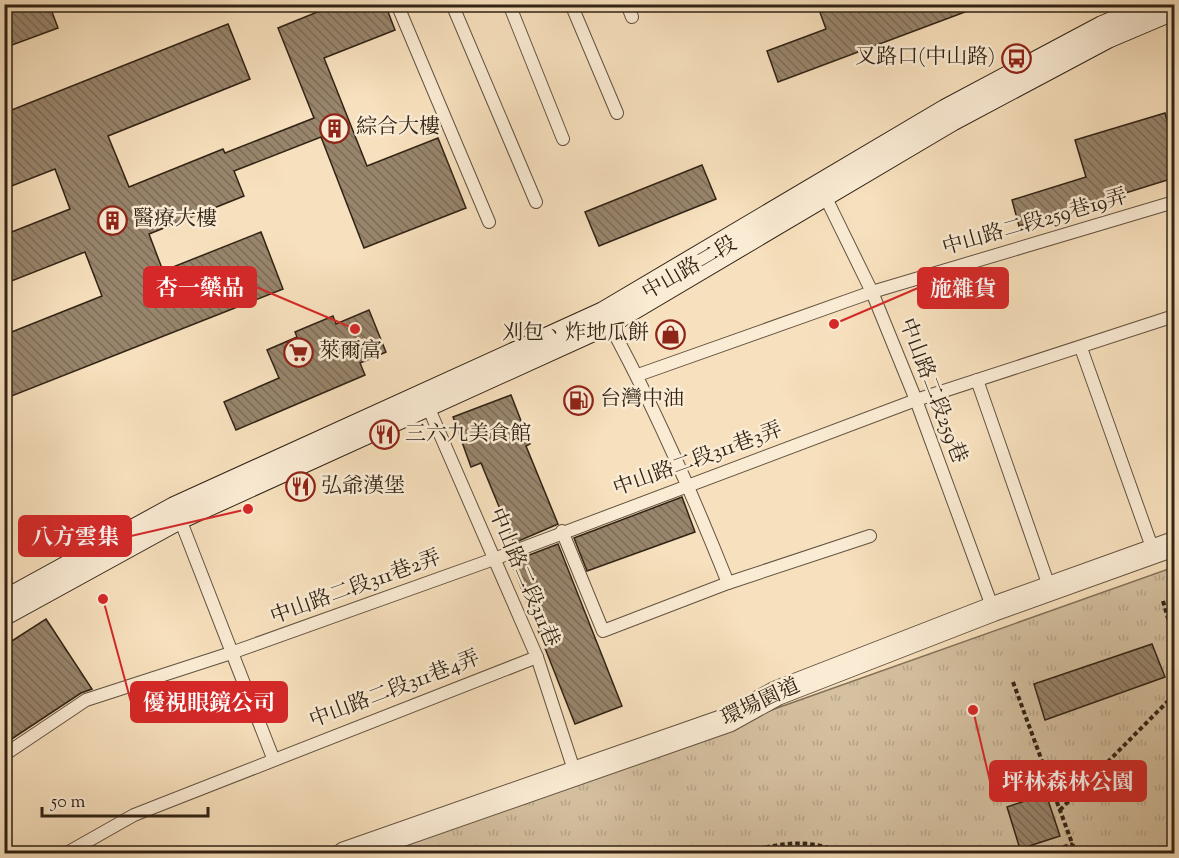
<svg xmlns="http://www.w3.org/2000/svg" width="1179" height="858" viewBox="0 0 1179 858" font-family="'Sorts Mill Goudy','Noto Serif TC',serif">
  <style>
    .park { fill: url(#park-tufts); stroke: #83725a; stroke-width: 1.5 }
    .building { fill: url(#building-back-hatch); stroke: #312315; stroke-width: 1.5 }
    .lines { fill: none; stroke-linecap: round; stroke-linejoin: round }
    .lane-casing { stroke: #62523f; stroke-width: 14 }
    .street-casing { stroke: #62523f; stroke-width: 26 }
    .secondary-casing { stroke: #312315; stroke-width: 35 }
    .path { stroke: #312315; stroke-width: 4; stroke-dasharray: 4.5 3; stroke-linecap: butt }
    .lane { stroke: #faebd4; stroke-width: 12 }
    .street { stroke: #faebd4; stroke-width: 24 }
    .secondary { stroke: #faebd4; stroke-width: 33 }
    .labels { text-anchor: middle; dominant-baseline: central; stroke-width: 5; stroke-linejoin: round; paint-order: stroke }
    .poi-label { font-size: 21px; fill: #312315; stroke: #faebd4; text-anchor: start }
    .street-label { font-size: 21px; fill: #312315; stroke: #faebd4 }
    .leader { fill: none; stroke: #d62828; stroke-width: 2 }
    .callout-dot { fill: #d62828; stroke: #faebd4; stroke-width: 2 }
    .callout { fill: #d62828; stroke: #d62828; stroke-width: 2 }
    .callout-label { font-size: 22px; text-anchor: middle; font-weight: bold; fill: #fff }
  </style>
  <defs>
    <pattern id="park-tufts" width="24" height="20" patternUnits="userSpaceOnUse" patternTransform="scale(1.5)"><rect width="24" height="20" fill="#d5c0a0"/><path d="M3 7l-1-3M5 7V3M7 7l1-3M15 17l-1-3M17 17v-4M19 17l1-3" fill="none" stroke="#b7a589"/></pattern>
    <pattern id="building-back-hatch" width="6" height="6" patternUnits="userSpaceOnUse" patternTransform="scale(1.5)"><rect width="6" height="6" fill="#98856c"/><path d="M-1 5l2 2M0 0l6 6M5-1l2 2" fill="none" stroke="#7d6c58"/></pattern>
  </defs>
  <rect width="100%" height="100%" fill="#f7e0bd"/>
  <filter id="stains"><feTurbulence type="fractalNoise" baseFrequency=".00333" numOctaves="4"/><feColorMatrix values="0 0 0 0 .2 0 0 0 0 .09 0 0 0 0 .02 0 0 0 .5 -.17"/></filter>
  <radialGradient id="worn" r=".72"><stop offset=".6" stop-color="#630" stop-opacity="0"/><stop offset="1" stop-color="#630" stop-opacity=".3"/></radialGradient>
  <path class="park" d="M1174,567v286h-805z"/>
  <g class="building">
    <path d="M4,4h45l9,24 -54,20z"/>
    <path d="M337,4h48l10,26 -71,28 43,108 71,-28 28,70 -102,40 -43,-111 -87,34 10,25 -95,38 14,37 98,-39 22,57 -279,110v-64l98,-39 -17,-44 -81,32v-49l66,-26 -15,-40 -51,20v-76l224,-89 22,55 -142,57 21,51 94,-38 2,4 89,-35 -36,-90z"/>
    <path d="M817,4h164v2l-203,76 -11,-31 59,-22z"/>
    <path d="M1165,113l9,32v33l-155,48 -7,-26 74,-23 -11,-37z"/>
    <path d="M702,165l14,34 -117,47 -14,-34z"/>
    <path d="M369,310l17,42 -26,11 5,12 -129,55 -12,-28 55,-24 -12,-28 30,-13 -2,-5 38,-16 3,8z"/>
    <path d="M511,395l19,49 -4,2 32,78 -44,19 -33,-80 -10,4 -18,-50z"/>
    <path d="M682,497l13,35 -108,39 -13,-33z"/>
    <path d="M558,544l64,162 -47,18 -64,-162z"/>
    <path d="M46,619l46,70 -11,4 -77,51v-98z"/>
    <path d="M1152,644l13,33 -120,43 -11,-36z"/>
    <path d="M1046,794l14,42 -40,13 -13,-42z"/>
  </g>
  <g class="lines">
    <defs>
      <g id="lane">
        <path d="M397,4l92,218"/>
        <path d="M452,4l84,198"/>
        <path d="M509,4l54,135"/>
        <path d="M571,4l46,109"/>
        <path d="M627,4l5,13"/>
        <path d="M823,192l49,100 44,108 77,209"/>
        <path d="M607,320c47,85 85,173 121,263"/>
        <path d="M1081,348l72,202"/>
        <path d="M638,375l234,-83 302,-90"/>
        <path d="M977,380l73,209"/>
        <path d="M426,402l111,255 38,116"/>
        <path d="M178,514l95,244"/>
        <path d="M562,531l41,100 125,-48 142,-47"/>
        <path d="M4,755l82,-55 145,-47 263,-94 422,-159 258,-84"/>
        <path d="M65,854l69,-39 403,-158"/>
      </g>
      <path id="street" d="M345,854l383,-134 49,-27 216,-84 181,-65"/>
      <path id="secondary" d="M4,608l173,-95 429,-195 343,-203 156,-83 66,-28"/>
    </defs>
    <use href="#lane" class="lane-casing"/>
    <use href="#street" class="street-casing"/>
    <use href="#secondary" class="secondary-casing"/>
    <g class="path">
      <path d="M1163,601l11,38"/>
      <path d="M1013,682l63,172"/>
      <path d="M1060,810l114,-115"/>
      <path d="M744,854c34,-12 67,-16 100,0"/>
      <path d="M1042,854l31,-10"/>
    </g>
    <use href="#lane" class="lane"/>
    <use href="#street" class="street"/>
    <use href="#secondary" class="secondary"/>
  </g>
  <defs>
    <symbol id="bus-ring" viewBox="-11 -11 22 22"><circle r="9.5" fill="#faebd4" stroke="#8f2418" stroke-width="1.5"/><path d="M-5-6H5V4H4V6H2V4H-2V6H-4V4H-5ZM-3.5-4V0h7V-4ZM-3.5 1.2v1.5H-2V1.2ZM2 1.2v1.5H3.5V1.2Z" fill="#8f2418"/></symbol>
    <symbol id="building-ring" viewBox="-11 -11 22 22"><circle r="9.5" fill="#faebd4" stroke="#8f2418" stroke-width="1.5"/><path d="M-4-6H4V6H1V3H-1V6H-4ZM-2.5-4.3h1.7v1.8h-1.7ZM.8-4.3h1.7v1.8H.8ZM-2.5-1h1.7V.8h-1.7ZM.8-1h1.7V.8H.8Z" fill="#8f2418"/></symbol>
    <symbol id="shop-ring" viewBox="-11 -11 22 22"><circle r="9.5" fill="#faebd4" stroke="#8f2418" stroke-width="1.5"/><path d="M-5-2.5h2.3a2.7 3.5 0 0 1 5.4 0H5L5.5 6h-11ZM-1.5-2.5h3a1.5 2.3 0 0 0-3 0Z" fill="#8f2418"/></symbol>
    <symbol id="supermarket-ring" viewBox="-11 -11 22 22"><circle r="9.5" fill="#faebd4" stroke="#8f2418" stroke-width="1.5"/><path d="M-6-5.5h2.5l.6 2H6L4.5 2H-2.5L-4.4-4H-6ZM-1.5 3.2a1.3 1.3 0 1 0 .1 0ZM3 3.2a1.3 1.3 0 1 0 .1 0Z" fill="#8f2418"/></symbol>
    <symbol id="fuel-ring" viewBox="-11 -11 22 22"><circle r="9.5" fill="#faebd4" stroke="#8f2418" stroke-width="1.5"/><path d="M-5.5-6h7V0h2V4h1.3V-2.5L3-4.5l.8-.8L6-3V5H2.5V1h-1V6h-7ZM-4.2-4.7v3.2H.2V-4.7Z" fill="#8f2418"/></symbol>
    <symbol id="restaurant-ring" viewBox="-11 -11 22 22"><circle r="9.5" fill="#faebd4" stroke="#8f2418" stroke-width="1.5"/><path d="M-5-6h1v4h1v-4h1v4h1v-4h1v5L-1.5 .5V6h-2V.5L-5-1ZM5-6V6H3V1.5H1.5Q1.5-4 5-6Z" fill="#8f2418"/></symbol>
  </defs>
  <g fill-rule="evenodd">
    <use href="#bus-ring" x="1000" y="42" width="33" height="33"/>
    <use href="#building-ring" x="318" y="112" width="33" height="33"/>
    <use href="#building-ring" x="96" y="204" width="33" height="33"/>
    <use href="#shop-ring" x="654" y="318" width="33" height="33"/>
    <use href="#supermarket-ring" x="282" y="336" width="33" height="33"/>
    <use href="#fuel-ring" x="562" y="384" width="33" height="33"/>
    <use href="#restaurant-ring" x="368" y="418" width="33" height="33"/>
    <use href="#restaurant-ring" x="284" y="470" width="33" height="33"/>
  </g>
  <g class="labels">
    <g class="poi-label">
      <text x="995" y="58" text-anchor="end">叉路口(中山路)</text>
      <text x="356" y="128">綜合大樓</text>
      <text x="133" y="220">醫療大樓</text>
      <text x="649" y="334" text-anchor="end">刈包、炸地瓜餅</text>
      <text x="319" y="352">萊爾富</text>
      <text x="600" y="400">台灣中油</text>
      <text x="405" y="435">三六九美食館</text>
      <text x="321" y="487">弘爺漢堡</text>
    </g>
    <g class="street-label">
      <text transform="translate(1035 223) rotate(-16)">中山路二段259巷19弄</text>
      <text transform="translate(690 269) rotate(-30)">中山路二段</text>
      <text transform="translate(932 391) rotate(69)">中山路二段259巷</text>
      <text transform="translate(698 460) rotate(-20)">中山路二段311巷3弄</text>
      <text transform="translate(523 578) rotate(67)">中山路二段311巷</text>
      <text transform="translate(356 588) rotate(-20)">中山路二段311巷2弄</text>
      <text transform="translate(395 690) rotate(-21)">中山路二段311巷4弄</text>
      <text transform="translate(761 703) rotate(-25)">環場園道</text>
    </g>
  </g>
  <path class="leader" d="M355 329L256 287M834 324L918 288M248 509L131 536M103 599L131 702M973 710L990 781"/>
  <g class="callout-dot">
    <circle cx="355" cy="329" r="6"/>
    <circle cx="834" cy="324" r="6"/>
    <circle cx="248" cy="509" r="6"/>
    <circle cx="103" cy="599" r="6"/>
    <circle cx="973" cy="710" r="6"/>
  </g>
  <g class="callout">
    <rect x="144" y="267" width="112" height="40" rx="6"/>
    <rect x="918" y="268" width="90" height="40" rx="6"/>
    <rect x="19" y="516" width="112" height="40" rx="6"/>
    <rect x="131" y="682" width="156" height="40" rx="6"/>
    <rect x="990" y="761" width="156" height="40" rx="6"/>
  </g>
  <g class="callout-label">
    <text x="200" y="295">杏一藥品</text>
    <text x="963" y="296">施雜貨</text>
    <text x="75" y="544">八方雲集</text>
    <text x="209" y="710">優視眼鏡公司</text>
    <text x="1068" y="789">坪林森林公園</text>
  </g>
  <rect width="1179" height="858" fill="none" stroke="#f7e0bd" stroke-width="24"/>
  <rect x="6" y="6" width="1167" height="846" fill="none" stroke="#312315" stroke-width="3"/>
  <rect x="12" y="12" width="1155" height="834" fill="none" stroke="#312315" stroke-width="1.5"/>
  <path d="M42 807v9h166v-9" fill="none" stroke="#312315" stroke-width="3"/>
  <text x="51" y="807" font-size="18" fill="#312315" stroke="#faebd4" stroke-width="4.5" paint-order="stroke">50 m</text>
  <rect width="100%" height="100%" filter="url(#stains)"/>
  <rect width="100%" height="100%" fill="url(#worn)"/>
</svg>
